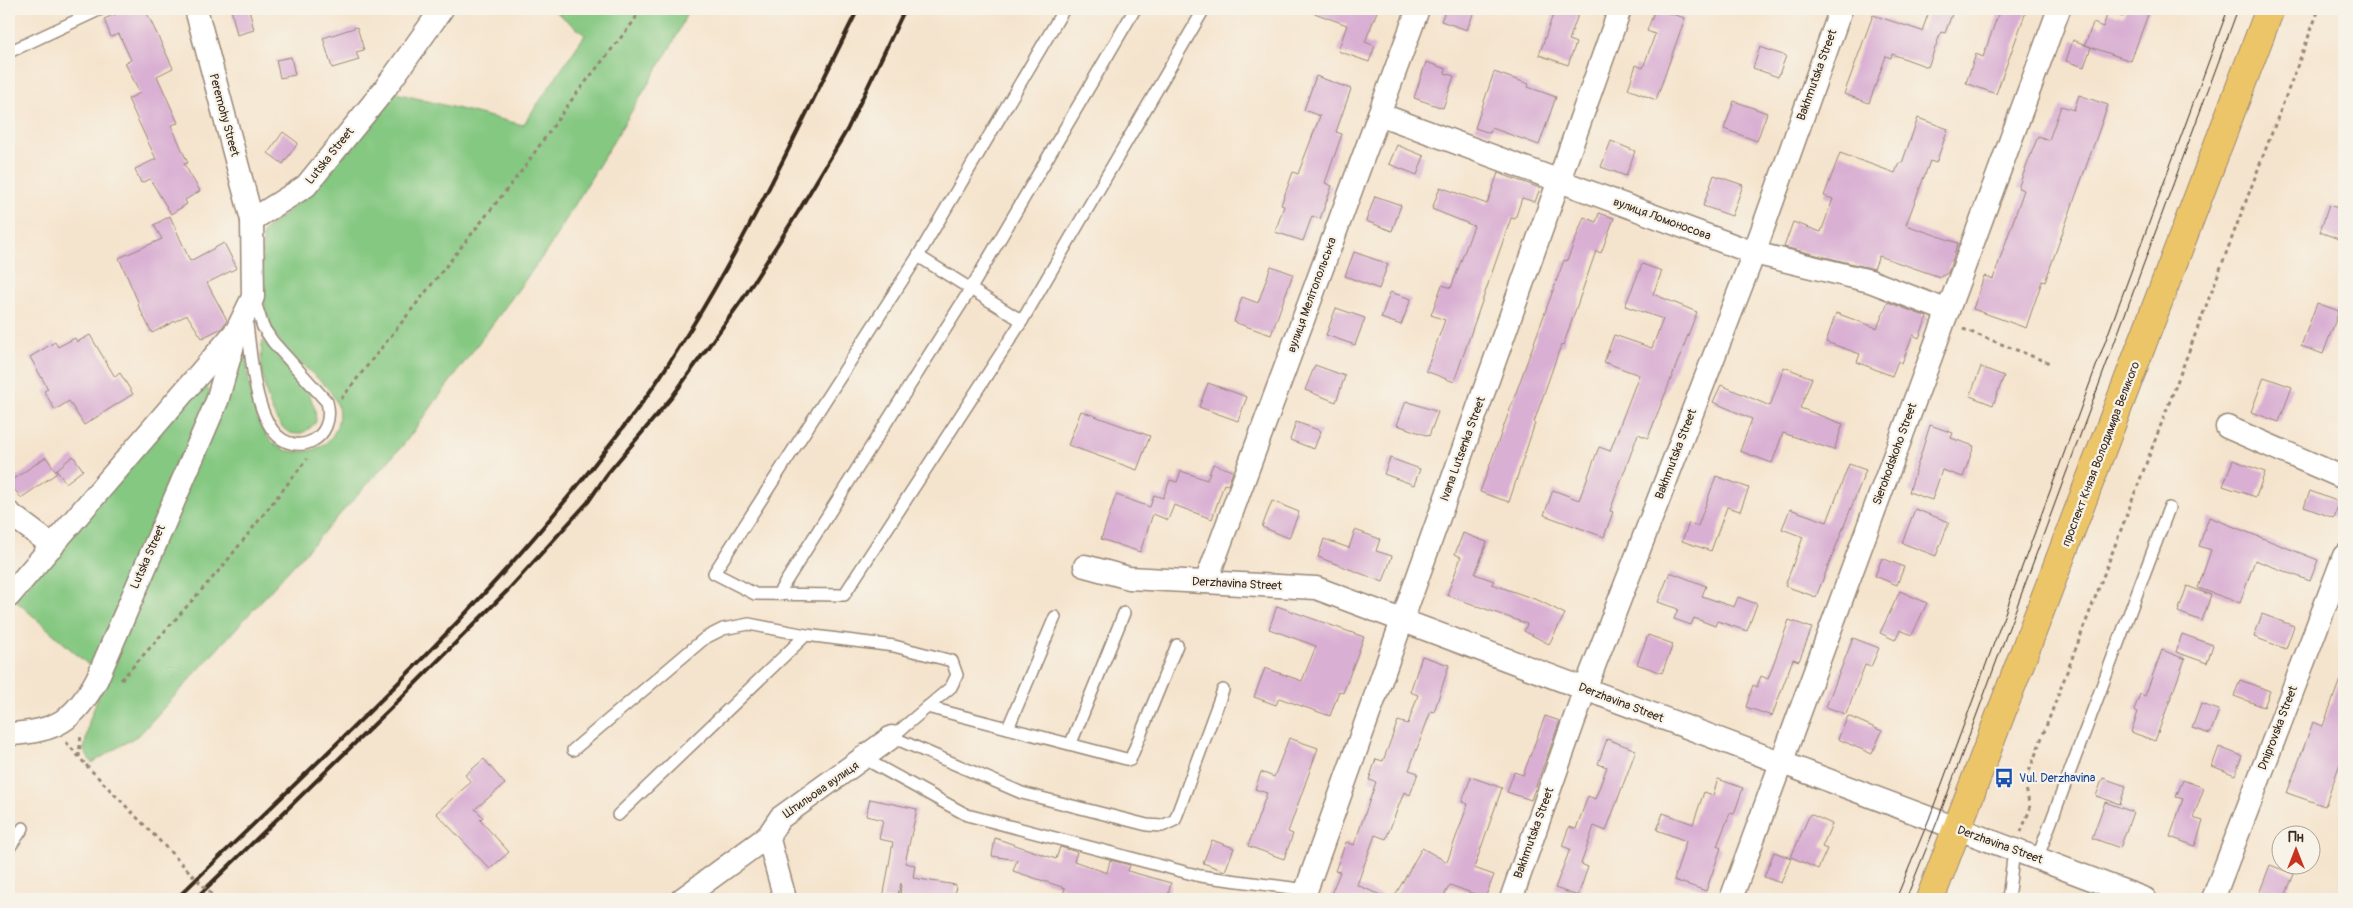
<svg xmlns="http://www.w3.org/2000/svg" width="2353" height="908" viewBox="0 0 2353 908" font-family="Pangolin,sans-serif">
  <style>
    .green { fill: #84c881; stroke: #607950 }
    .building { fill: #d9afd3 }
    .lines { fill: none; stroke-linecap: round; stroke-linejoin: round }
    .service-casing { stroke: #988776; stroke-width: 14 }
    .minor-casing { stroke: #988776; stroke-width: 25 }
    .primary-casing { stroke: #988776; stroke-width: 30 }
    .path { stroke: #988776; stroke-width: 3; stroke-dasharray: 4 4; stroke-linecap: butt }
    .service { stroke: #fff; stroke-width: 11 }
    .minor { stroke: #fff; stroke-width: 22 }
    .primary { stroke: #edc569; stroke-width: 28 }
    .tram { stroke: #3b2a1e; stroke-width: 1 }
    .rail { stroke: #3b2a1e; stroke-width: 4 }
    .path-bridge { stroke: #988776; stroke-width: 3; stroke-dasharray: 4 4; stroke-linecap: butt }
    .labels { text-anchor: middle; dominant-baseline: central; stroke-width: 4.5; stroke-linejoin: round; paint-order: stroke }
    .street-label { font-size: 12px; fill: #3b2a1e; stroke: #f7f3e8 }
    .transit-label { font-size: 12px; fill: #164399; stroke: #f7f3e8; text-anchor: start }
  </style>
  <rect width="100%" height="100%" fill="#f7f3e8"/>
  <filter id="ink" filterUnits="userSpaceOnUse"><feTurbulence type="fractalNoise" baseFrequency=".02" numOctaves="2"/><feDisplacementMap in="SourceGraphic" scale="10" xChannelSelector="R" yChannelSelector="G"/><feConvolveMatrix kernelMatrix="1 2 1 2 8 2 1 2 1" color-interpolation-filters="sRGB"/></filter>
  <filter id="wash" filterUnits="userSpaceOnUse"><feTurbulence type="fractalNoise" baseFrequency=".0096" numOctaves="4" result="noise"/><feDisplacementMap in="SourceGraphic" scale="20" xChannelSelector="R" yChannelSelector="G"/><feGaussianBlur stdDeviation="1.12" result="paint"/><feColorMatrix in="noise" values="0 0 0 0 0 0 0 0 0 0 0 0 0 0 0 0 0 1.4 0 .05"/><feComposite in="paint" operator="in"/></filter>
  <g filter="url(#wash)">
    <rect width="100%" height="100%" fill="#f5e4cd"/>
    <g class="green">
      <path d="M556,9h133l-16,34 -125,206 -144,195 -264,290 -48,29 -8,-12 5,-29 13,-36 138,-341 5,4c5,36 7,112 62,102 15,-3 25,-10 30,-25 10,-31 -23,-49 -41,-67 -11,-10 -23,-25 -28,-40 -9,-27 -5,-59 -5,-87l47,-40 82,-100 131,33 62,-90 -30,-24z"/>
      <path d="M263,340l45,51 7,18 1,13c-40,46 -61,-54 -53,-82z"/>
      <path d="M199,382l13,11 -119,276 -78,-69z"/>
    </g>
    <g id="blocks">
      <g class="building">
        <path d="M128,9h17l28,59 -16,8 21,47 -7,2 17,38 -4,1 16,27 -15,9 2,4 -16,10 -21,-35 -9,4 -6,-14 21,-10 -28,-60 12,-6 -15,-30 6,-3 -12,-26 -8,3 -7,-18z"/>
        <path d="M231,9h18l5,21 -17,5z"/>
        <path d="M1309,9h69l-13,33 10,4 -6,16 -31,-11 9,-26 -38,-14z"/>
        <path d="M1446,9h29l-8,21 -26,-9z"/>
        <path d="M1555,9h25l-11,31 7,3 -8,22 -29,-10z"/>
        <path d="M1655,9l30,9 -29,82 -28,-11 8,-24 7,3 12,-34 -8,-3z"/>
        <path d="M1930,9h24l-9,24 -4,-1 -13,35 -36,-13 -1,4 -5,-2 -17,47 -25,-9 29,-79 49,16z"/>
        <path d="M2000,9h27l-31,85 -30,-11 10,-29 7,3z"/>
        <path d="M2126,9h24l-19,52 -46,-16 8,-22 10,4 5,-15 15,5z"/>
        <path d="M357,27l7,23 -8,2 3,8 -27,8 -9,-30z"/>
        <path d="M2073,40l18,7 -7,20 -18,-6z"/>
        <path d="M1760,47l26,9 -8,21 -25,-9z"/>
        <path d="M291,57l4,18 -15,3 -4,-18z"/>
        <path d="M1426,62l20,7 -1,4 9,3 -11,32 -29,-10z"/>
        <path d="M1494,72l35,12 -1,3 28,10 -17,48 -47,-17 -2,5 -15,-5z"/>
        <path d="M1316,76l35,13 -15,43 6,2 -17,49 7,3 -12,33 -8,-3 -9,25 -28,-9 9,-26 -3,-1 12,-33 5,2 22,-58 -16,-6z"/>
        <path d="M2079,95l29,10 -63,177 -3,-1 -16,47 -53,-19 11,-33 9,3 31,-89 -6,-2 20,-52 11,4 12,-34 13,4z"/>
        <path d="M1734,101l33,12 -10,28 -33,-12z"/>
        <path d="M1918,118l30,11 -12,34 -6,-2 -24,64 52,18 -10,30 -8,4 -61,-21 -5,13 -90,-22 9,-25 28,10 12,-33 -9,-3 16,-43 55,20 4,-10h3z"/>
        <path d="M283,132l15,11 -15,21 -15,-11z"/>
        <path d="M1611,141l24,10 -9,25 -25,-9z"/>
        <path d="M1397,145l27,11 -7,19 -28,-11z"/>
        <path d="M1498,173l42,15 -5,14 -13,-4 -7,21 -4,-1 -57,164 -28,-11 19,-51 -14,-5 11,-30 9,3 23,-62 -42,-17 8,-22 47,17z"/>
        <path d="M1714,175l29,10 -11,31 -29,-10z"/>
        <path d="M1375,196l26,9 -9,26 -26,-10z"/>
        <path d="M2329,205l15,5v31l-24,-9z"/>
        <path d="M1599,213l15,5 -13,35 -5,-2 -33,95 -2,-1 -27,77 1,1 -26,79 -29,-10 84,-232 3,1 17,-44 12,5z"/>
        <path d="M170,216l20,45 34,-18 13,25 -30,15 20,37 -5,8 -20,10 -15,-23 -35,18 -14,-28 1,-1 -20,-46 43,-19 -8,-14z"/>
        <path d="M1354,252l34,12 -9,25 -34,-13z"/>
        <path d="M1642,264l20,7 -9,23 44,18 -49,126 -10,-4 -28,77 3,1 -9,25 -60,-22 9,-25 26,10 20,-53 11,4 29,-76 -35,-13 10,-27 38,13 11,-29 -38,-13z"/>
        <path d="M1271,266l22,8 -22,61 -37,-13 8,-25 16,6z"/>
        <path d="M1390,292l21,7 -10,26 -20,-7z"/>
        <path d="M1888,302l39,15 -8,21 -6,-3 -11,28 -4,-2 -6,15 -35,-14 3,-8 -34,-12 10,-29 41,15z"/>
        <path d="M2317,303l22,8 -16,43 -22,-8z"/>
        <path d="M1336,308l29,10 -10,27 -29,-10z"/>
        <path d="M90,335l25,42 5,-4 13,21 -49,31 -15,-24 -14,9 -11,-19 4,-2 -18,-32 25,-15 3,5 17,-9 2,4z"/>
        <path d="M1315,365l30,11 -9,26 -31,-12z"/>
        <path d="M1784,367l28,11 -12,30 43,16 -9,26 -51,-17 -11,30 -32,-12 12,-32 -39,-17 8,-17 49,21z"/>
        <path d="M1981,367l23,9 -11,29 -23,-9z"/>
        <path d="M2264,377l28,10 -13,35 -28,-10z"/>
        <path d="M1208,383l39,14 -9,24 -39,-14z"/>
        <path d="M1406,401l32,11 -9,24 -32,-11z"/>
        <path d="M1081,411l69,25 -13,34 -69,-25z"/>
        <path d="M1296,422l25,9 -7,18 -24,-9z"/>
        <path d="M1930,425l23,8 -2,5 23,8 -11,31 -21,-7 -10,30 -23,-8z"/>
        <path d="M73,456l10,14 -17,13 -10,-13z"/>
        <path d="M46,457l11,16 -36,25 -12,-16z"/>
        <path d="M1390,458l30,11 -6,16 -30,-11z"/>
        <path d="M2233,460l32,12 -9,25 -33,-11z"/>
        <path d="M1213,464l20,7 -5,14 -4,-1 -12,35 -38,-14 -6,15 -15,-6 -13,38 -39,-13 15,-44 34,12 4,-12 9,3 7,-18 7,2 4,-11 26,9z"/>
        <path d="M1849,464l17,6 -50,127 -31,-11 18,-49 -21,-8 8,-20 37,13z"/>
        <path d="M1716,476l33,12 -9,23 -13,-4 -16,44 -29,-10 7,-18 9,3z"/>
        <path d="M2310,491l29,11 -5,16 -30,-11z"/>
        <path d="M1272,501l27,11 -10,26 -27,-11z"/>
        <path d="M1915,509l34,13 -13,34 -34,-13z"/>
        <path d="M2209,517l109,43 -8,21 -55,-21 -15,43 -42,-15 13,-38 -12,-4z"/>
        <path d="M1355,530l25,9 -4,12 16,5 -9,26 -65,-25 6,-18 25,9z"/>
        <path d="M1463,533l24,9 -12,32 19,7 -2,3 48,17 25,13 -16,30 -25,-13 3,-7 -80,-29 14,-38 -6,-3z"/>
        <path d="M1882,558l22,9 -7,18 -22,-9z"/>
        <path d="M1670,572l36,14 -4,10 32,11 4,-10 19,7 -10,27 -30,-10 -2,5 -21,-8 -3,7 -17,-6 4,-10 -20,-7z"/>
        <path d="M2187,586l24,9 -9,26 -24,-9z"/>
        <path d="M1900,591l27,12 -15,32 -12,-5 -5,10 -15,-7z"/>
        <path d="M1277,606l87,31 -21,56 -4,-2 -9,25 -51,-18 -3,7 -22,-8 11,-29 37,13 14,-35 -47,-17z"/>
        <path d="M2262,614l32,12 -8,23 -32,-12z"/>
        <path d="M1789,620l23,8 -13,33 -6,-2 -21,57 -26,-9 7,-22 4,2 4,-11 7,3z"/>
        <path d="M2182,634l31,11 -6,18 -31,-11z"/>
        <path d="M1648,635l25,9 -11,29 -25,-9z"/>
        <path d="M1853,638l26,10 -8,19 -6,-2 -19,49 -20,-7z"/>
        <path d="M2162,650l23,9 -30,82 -24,-9 7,-20 -4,-2 6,-16 5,2z"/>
        <path d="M1422,656l27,9 -15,47 -3,-1 -22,59 9,3 -8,22 -6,-3 -18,47 -11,-4 -18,50 33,14h-61l11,-27 -5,-1 11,-29 8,3 22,-63 -7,-2 7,-21 7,2 15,-40 10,3 10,-29 -8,-3z"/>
        <path d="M2342,674h2v78l-19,54 -38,-13 26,-71 10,4z"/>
        <path d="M2240,680l30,11 -6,16 -30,-11z"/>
        <path d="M2201,704l18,6 -9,24 -18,-6z"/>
        <path d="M1545,716l15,5 -29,79 -24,-8 7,-20 9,3z"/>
        <path d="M1848,716l34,15 -10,23 -34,-15z"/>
        <path d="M1289,738l29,10 -30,84 5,2 -9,25 -36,-13 19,-53 -12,-4 6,-17 13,5z"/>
        <path d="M1607,739l29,11 -30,81 -12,-5 -13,38 7,3 -10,29 -23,-8 15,-39 -8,-3 7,-19 7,2 12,-33 7,3 12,-32 -9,-3z"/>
        <path d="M2219,747l23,9 -7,19 -23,-9z"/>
        <path d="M484,759l21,25 -30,25 8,8 -3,3 29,32 -19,17 -54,-56 35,-31 -6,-7z"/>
        <path d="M1471,777l31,11 -28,80 20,7 -9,23 -35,-13 -8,14h-49l29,-51 25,14 21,-58 -6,-2z"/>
        <path d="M2103,778l23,8 -6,18 -24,-8z"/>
        <path d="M1718,779l25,9 -9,26 -4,-1 -13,33 4,2 -15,43 -32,-11 12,-39 -29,-11 6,-17 30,11 11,-32 9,3z"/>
        <path d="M2183,780l21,8 -11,30 10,3 -8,25 -25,-9 13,-38 -7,-2z"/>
        <path d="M870,799l47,10 -12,54 10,2 -2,13 43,7 -2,14h-54l1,-16 -4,16h-14l10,-57 -14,-3 4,-19 -17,-4z"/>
        <path d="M2105,802l28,10 -13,36 -28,-10z"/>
        <path d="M1810,814l22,10 -10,23 5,2 -9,20 -27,-12z"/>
        <path d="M995,838l61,21 4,-12 17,5 -3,9 33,12 3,-13 20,5 -2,6 43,12 -4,16h-105l3,-11 -52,-17 4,-11 -25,-4z"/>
        <path d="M1212,840l22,8 -9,23 -22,-8z"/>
        <path d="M1774,852l17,6 -10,25 -17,-6z"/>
        <path d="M2270,865l24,9 -10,25h-27z"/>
      </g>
    </g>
  </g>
  <g filter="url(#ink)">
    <use href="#blocks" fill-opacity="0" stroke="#988776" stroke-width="1"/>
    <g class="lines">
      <defs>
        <g id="service">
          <path d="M1064,9l-146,247 -204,317 41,21 89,1 178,-274 182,-312"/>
          <path d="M9,52l92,-43"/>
          <path d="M918,256l104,65"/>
          <path d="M246,317c5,33 7,89 28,115 21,26 63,8 53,-30l-54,-60 -10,-15 -9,-28"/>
          <path d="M778,594l192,-304 165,-281"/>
          <path d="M927,707l203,53 47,-115"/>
          <path d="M1008,728l47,-111"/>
          <path d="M1071,743l53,-130"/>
          <path d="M573,750l132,-112 18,-9 26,-5 57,11 88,11 58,15 5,14 -6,12 -59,50 130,56 125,32 15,1 13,-6 48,-130"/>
          <path d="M865,759l102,56 233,61 107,14"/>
          <path d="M618,815l188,-180"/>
          <path d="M9,848l14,-20"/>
          <path d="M2037,859l132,-351"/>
          <path d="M2008,899l6,-49"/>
        </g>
        <g id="minor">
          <path d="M1379,114l375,139 116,28 78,30"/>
          <path d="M252,220l54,-34 78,-96 58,-81"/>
          <path d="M2227,427l117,51"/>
          <path d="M9,513l44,33"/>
          <path d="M1085,566l44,12 187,10 829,311"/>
          <path d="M1206,582l212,-573"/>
          <path d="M9,596l228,-266 16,-33 -1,-77 -56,-211"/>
          <path d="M9,734c47,-2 66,-14 88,-55l120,-278 18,-63"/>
          <path d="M768,836l17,63"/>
          <path d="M682,899l86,-63 12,-18 112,-81"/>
          <path d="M1303,899l317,-890"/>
          <path d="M1511,899l74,-210 169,-436 87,-244"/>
          <path d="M1731,899l328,-890"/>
          <path d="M2213,899l131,-343"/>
        </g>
        <path id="primary" d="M1930,899l340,-890"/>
      </defs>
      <use href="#service" class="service-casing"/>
      <use href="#minor" class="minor-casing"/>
      <use href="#primary" class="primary-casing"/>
      <g class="path">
        <path d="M1963,329l89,35"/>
        <path d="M341,399l182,-230 50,-71 61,-77 6,-12"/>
        <path d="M121,680l102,-114 84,-107"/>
        <path d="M66,742l20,23"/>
        <path d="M79,757l2,-24"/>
        <path d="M2021,832l9,-23 -5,-27 294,-773"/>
      </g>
      <use href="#service" class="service"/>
      <use href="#minor" class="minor"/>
      <use href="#primary" class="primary"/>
      <g class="tram">
        <path d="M1896,899l33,-80 299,-810"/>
        <path d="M1906,899l31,-77 301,-813"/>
      </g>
      <g class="rail">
        <path d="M176,899c148,-144 302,-283 428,-447 15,-20 31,-39 45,-59 83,-120 144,-254 209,-384"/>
        <path d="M195,899l195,-190 119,-120 79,-87 20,-29 64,-76 72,-100 54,-85 49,-82 58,-121"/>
      </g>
      <path class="path-bridge" d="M86,765l130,134"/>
    </g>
  </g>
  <defs>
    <symbol id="bus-bare" viewBox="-9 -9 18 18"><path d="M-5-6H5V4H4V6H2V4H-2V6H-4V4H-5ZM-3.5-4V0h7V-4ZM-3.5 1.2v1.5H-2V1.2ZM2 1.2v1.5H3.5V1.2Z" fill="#1a4fb4" stroke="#f7f3e8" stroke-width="2.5" paint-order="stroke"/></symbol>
  </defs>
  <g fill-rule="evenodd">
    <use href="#bus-bare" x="1990" y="764" width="28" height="28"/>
  </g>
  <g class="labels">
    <g class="street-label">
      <text transform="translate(1817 75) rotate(-70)">Bakhmutska Street</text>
      <text transform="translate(224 115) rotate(75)">Peremohy Street</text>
      <text transform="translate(330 156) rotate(-51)">Lutska Street</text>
      <text transform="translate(1662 219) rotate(20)">вулиця Ломоносова</text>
      <text transform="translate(1312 295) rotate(-70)">вулиця Мелітопольська</text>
      <text transform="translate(1463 449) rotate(-70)">Ivana Lutsenka Street</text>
      <text transform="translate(1676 454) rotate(-69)">Bakhmutska Street</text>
      <text transform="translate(1895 454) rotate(-70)">Sierohodskoho Street</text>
      <text transform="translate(2101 454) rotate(-69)">проспект Князя Володимира Великого</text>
      <text transform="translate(148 557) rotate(-66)">Lutska Street</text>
      <text transform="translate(1237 584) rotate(3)">Derzhavina Street</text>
      <text transform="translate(1621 703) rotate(21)">Derzhavina Street</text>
      <text transform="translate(2278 728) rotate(-69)">Dniprovska Street</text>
      <text transform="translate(821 790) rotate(-35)">Штильова вулиця</text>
      <text transform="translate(1534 833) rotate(-70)">Bakhmutska Street</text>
      <text transform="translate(2000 845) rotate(20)">Derzhavina Street</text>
    </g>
    <g class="transit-label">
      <text x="2019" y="778">Vul. Derzhavina</text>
    </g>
  </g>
  <rect width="2353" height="908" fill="none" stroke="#f7f3e8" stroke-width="30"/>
  <g transform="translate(2296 850)"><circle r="24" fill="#f7f3e8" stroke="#aca397"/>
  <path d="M0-4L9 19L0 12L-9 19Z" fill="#c8321e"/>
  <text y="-8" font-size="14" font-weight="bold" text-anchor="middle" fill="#3b2a1e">Пн</text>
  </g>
</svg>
